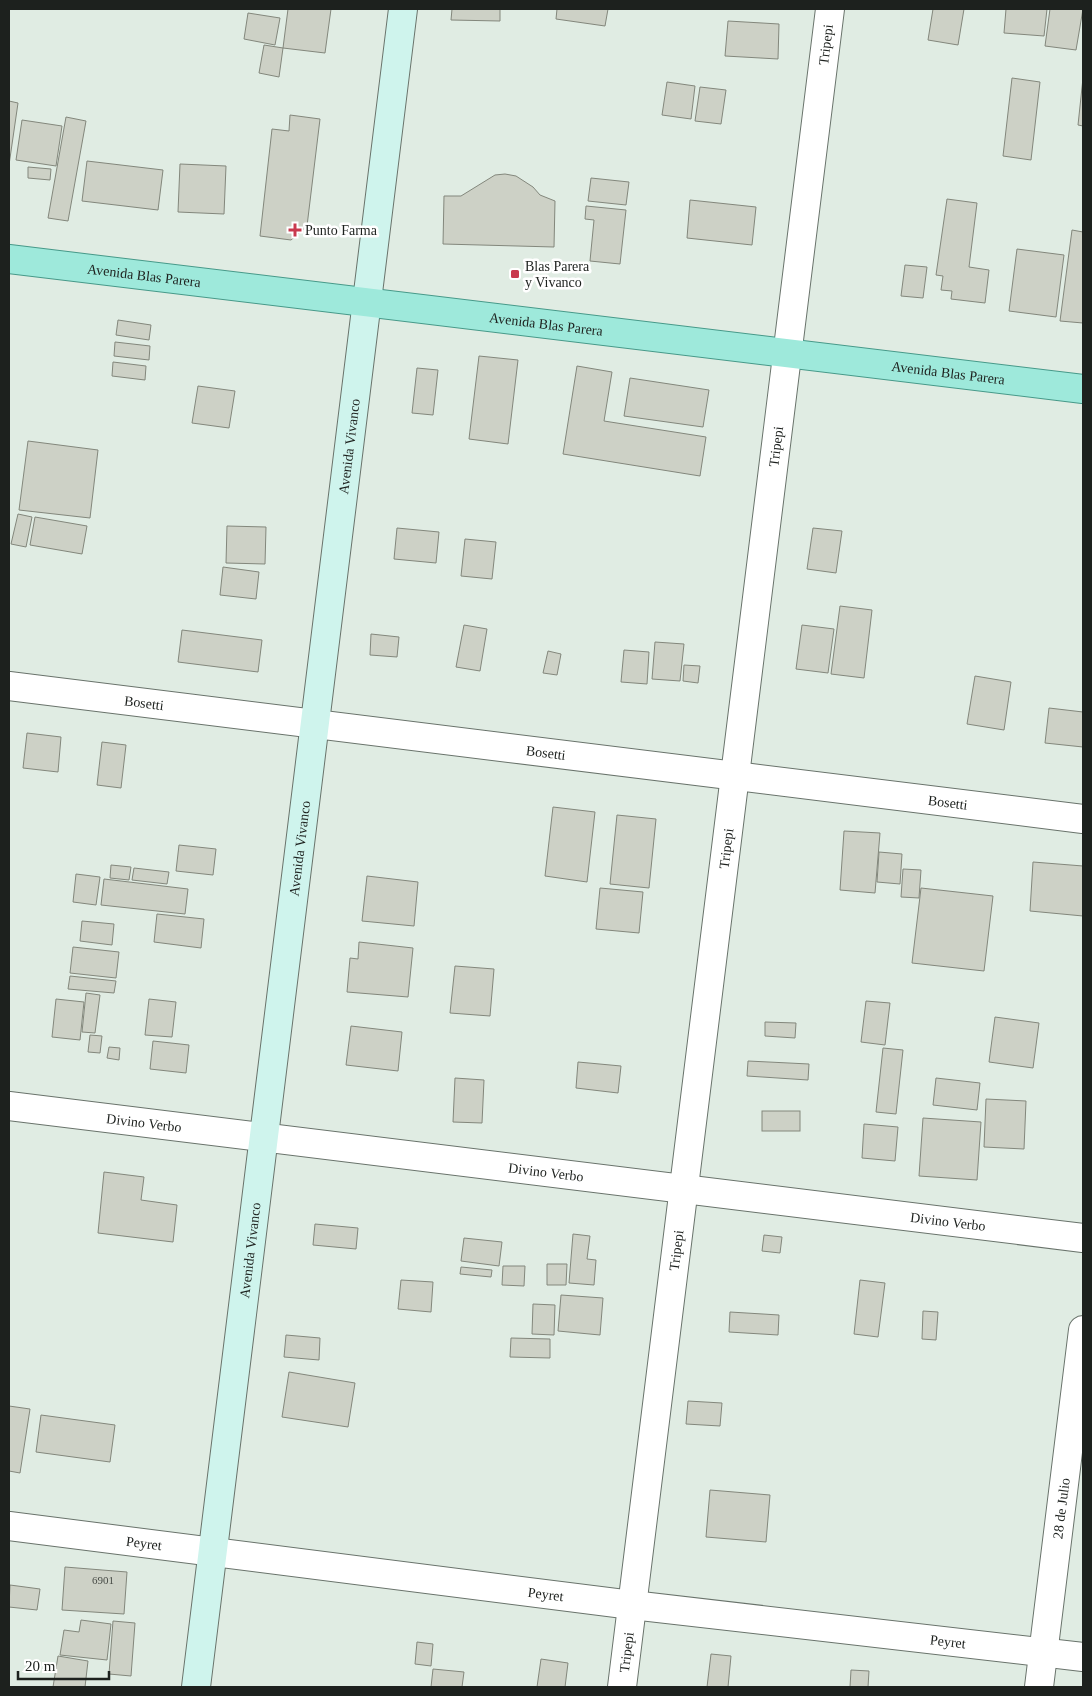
<svg xmlns="http://www.w3.org/2000/svg" width="1092" height="1696" viewBox="0 0 1092 1696" font-family="Georgia,serif">
  <style>
    .building { fill: #cdd1c6; stroke: #83877c }
    .lines { fill: none; stroke-linecap: round; stroke-linejoin: round }
    .street-casing { stroke: #69736b; stroke-width: 30 }
    .secondary-casing { stroke: #69736b; stroke-width: 30 }
    .primary-casing { stroke: #479989; stroke-width: 30 }
    .street { stroke: #fff; stroke-width: 28 }
    .secondary { stroke: #cff4ed; stroke-width: 28 }
    .primary { stroke: #9ee9db; stroke-width: 28 }
    .poi-dot { fill: #c9394e; stroke: #fff; stroke-width: 2 }
    .labels { text-anchor: middle; dominant-baseline: central; stroke-width: 5; stroke-linejoin: round; paint-order: stroke }
    .number-label { font-size: 11px; fill: #494d48 }
    .street-label { font-size: 14px; fill: #1d211e; stroke: #fff }
    .poi-label { font-size: 14px; fill: #1d211e; stroke: #fff; text-anchor: start }
  </style>
  <rect width="100%" height="100%" fill="#e0ece3"/>
  <g class="building">
    <path d="M288,9h43l-6,44 -42,-5z"/>
    <path d="M452,9h48v12l-49,-1z"/>
    <path d="M557,9h51l-3,17 -49,-7z"/>
    <path d="M933,9h31l-6,36 -30,-5z"/>
    <path d="M1006,9h41l-3,27 -40,-3z"/>
    <path d="M1050,9h33l-7,41 -31,-4z"/>
    <path d="M248,13l32,5 -5,27 -31,-6z"/>
    <path d="M728,21l51,3 -1,35 -53,-3z"/>
    <path d="M264,45l19,3 -4,29 -20,-4z"/>
    <path d="M1012,78l28,4 -9,78 -28,-4z"/>
    <path d="M1083,78v48l-5,-1z"/>
    <path d="M667,82l28,4 -4,33 -29,-4z"/>
    <path d="M700,87l26,3 -5,34 -26,-3z"/>
    <path d="M9,101l9,2 -9,62z"/>
    <path d="M290,115l30,4 -13,107 -16,14 -31,-4 12,-107 17,2z"/>
    <path d="M66,117l20,4 -18,100 -20,-3z"/>
    <path d="M22,120l40,6 -6,40 -40,-6z"/>
    <path d="M87,161l76,9 -5,40 -76,-9z"/>
    <path d="M180,164l46,2 -2,48 -46,-2z"/>
    <path d="M28,167l23,2 -1,11 -22,-2z"/>
    <path d="M505,174l11,2 17,11 7,8 15,6 -1,46 -111,-3 1,-48h17l34,-21z"/>
    <path d="M591,178l38,4 -3,23 -38,-4z"/>
    <path d="M947,199l30,4 -8,64 20,3 -4,33 -34,-4 1,-8 -11,-1 2,-14 -7,-1z"/>
    <path d="M690,200l66,7 -4,38 -65,-7z"/>
    <path d="M586,206l40,4 -6,54 -30,-3 4,-41 -9,-1z"/>
    <path d="M1072,230l11,2v91l-23,-2z"/>
    <path d="M1017,249l47,6 -8,62 -47,-6z"/>
    <path d="M905,265l22,2 -4,31 -22,-2z"/>
    <path d="M118,320l33,5 -2,15 -33,-5z"/>
    <path d="M115,342l35,4 -1,14 -35,-4z"/>
    <path d="M479,356l39,4 -10,84 -39,-5z"/>
    <path d="M113,362l33,4 -1,14 -33,-4z"/>
    <path d="M577,366l35,6 -8,49 102,16 -6,39 -137,-22z"/>
    <path d="M417,368l21,2 -5,45 -21,-2z"/>
    <path d="M630,378l79,12 -6,37 -79,-11z"/>
    <path d="M198,386l37,5 -6,37 -37,-5z"/>
    <path d="M28,441l70,9 -8,68 -71,-8z"/>
    <path d="M18,514l14,3 -6,30 -15,-3z"/>
    <path d="M35,517l52,9 -5,28 -52,-9z"/>
    <path d="M227,526l39,1 -1,37 -39,-1z"/>
    <path d="M397,528l42,4 -3,31 -42,-4z"/>
    <path d="M813,528l29,3 -6,42 -29,-4z"/>
    <path d="M465,539l31,3 -4,37 -31,-3z"/>
    <path d="M223,567l36,5 -3,27 -36,-4z"/>
    <path d="M840,606l32,4 -8,68 -33,-4z"/>
    <path d="M464,625l23,4 -7,42 -24,-4z"/>
    <path d="M802,625l32,4 -6,44 -32,-4z"/>
    <path d="M182,630l80,10 -4,32 -80,-10z"/>
    <path d="M371,634l28,3 -2,20 -27,-2z"/>
    <path d="M655,642l29,2 -4,37 -28,-2z"/>
    <path d="M624,650l25,2 -2,32 -26,-2z"/>
    <path d="M548,651l13,3 -4,21 -14,-2z"/>
    <path d="M684,665l16,1 -2,17 -15,-2z"/>
    <path d="M975,676l36,6 -7,48 -37,-6z"/>
    <path d="M1049,708l34,4v35l-38,-4z"/>
    <path d="M27,733l34,4 -3,35 -35,-4z"/>
    <path d="M102,742l24,3 -5,43 -24,-3z"/>
    <path d="M553,807l42,5 -8,70 -42,-6z"/>
    <path d="M617,815l39,4 -7,69 -39,-4z"/>
    <path d="M844,831l36,2 -5,60 -35,-3z"/>
    <path d="M179,845l37,4 -3,26 -37,-4z"/>
    <path d="M879,852l23,2 -2,30 -23,-2z"/>
    <path d="M1033,862l50,4v50l-53,-5z"/>
    <path d="M111,865l20,2 -2,13 -19,-2z"/>
    <path d="M134,868l35,4 -2,12 -35,-4z"/>
    <path d="M903,869l18,1 -2,28 -18,-1z"/>
    <path d="M76,874l24,3 -4,28 -23,-3z"/>
    <path d="M367,876l51,6 -4,44 -52,-5z"/>
    <path d="M104,879l84,10 -3,25 -84,-9z"/>
    <path d="M600,888l43,4 -4,41 -43,-4z"/>
    <path d="M921,888l72,8 -9,75 -72,-8z"/>
    <path d="M157,914l47,5 -3,29 -47,-6z"/>
    <path d="M82,921l32,3 -2,21 -32,-4z"/>
    <path d="M359,942l54,6 -5,49 -61,-5 3,-34 8,1z"/>
    <path d="M73,947l46,5 -3,26 -46,-5z"/>
    <path d="M455,966l39,3 -4,47 -40,-3z"/>
    <path d="M70,976l46,5 -2,12 -46,-4z"/>
    <path d="M86,993l14,2 -5,38 -13,-1z"/>
    <path d="M56,999l28,3 -4,38 -28,-3z"/>
    <path d="M149,999l27,3 -4,35 -27,-2z"/>
    <path d="M866,1001l24,2 -5,42 -24,-3z"/>
    <path d="M995,1017l44,6 -6,45 -44,-6z"/>
    <path d="M765,1022l31,1 -1,15 -30,-2z"/>
    <path d="M351,1026l51,6 -4,39 -52,-6z"/>
    <path d="M90,1035l12,1 -2,17 -12,-1z"/>
    <path d="M153,1041l36,4 -3,28 -36,-4z"/>
    <path d="M109,1047l11,1 -1,12 -12,-2z"/>
    <path d="M883,1048l20,2 -7,64 -20,-2z"/>
    <path d="M748,1061l61,3 -1,16 -61,-4z"/>
    <path d="M578,1062l43,4 -3,27 -42,-5z"/>
    <path d="M455,1078l29,2 -2,43 -29,-1z"/>
    <path d="M936,1078l44,5 -3,27 -44,-5z"/>
    <path d="M986,1099l40,2 -2,48 -40,-2z"/>
    <rect x="762" y="1111" width="38" height="20"/>
    <path d="M923,1118l58,4 -4,58 -58,-4z"/>
    <path d="M864,1124l34,3 -3,34 -33,-3z"/>
    <path d="M104,1172l40,5 -3,23 36,5 -4,37 -75,-9z"/>
    <path d="M315,1224l43,4 -2,21 -43,-4z"/>
    <path d="M573,1234l17,2 -3,23 9,1 -2,25 -25,-2z"/>
    <path d="M764,1235l18,2 -2,16 -18,-2z"/>
    <path d="M464,1238l38,4 -3,24 -38,-5z"/>
    <path d="M547,1264h20l-1,21h-19z"/>
    <path d="M503,1266h22l-1,20 -22,-1z"/>
    <path d="M461,1267l31,3 -1,7 -31,-3z"/>
    <path d="M401,1280l32,2 -2,30 -33,-3z"/>
    <path d="M860,1280l25,3 -7,54 -24,-3z"/>
    <path d="M561,1295l42,3 -3,37 -42,-4z"/>
    <path d="M533,1304l22,1 -1,30 -22,-1z"/>
    <path d="M923,1311l15,1 -2,28 -14,-1z"/>
    <path d="M730,1312l49,3 -1,20 -49,-3z"/>
    <path d="M286,1335l34,3 -1,22 -35,-3z"/>
    <path d="M511,1338l39,1v19l-40,-1z"/>
    <path d="M289,1372l66,11 -7,44 -66,-10z"/>
    <path d="M688,1401l34,2 -2,23 -34,-2z"/>
    <path d="M9,1406l21,3 -10,64 -11,-2z"/>
    <path d="M41,1415l74,10 -5,37 -74,-10z"/>
    <path d="M710,1490l60,5 -4,47 -60,-5z"/>
    <path d="M65,1567l62,5 -3,42 -62,-4z"/>
    <path d="M10,1585l30,4 -3,21 -28,-3z"/>
    <path d="M81,1620l30,4 -4,36 -47,-5 4,-25 15,2z"/>
    <path d="M113,1621l22,2 -4,53 -22,-2z"/>
    <path d="M417,1642l16,2 -2,22 -16,-2z"/>
    <path d="M711,1654l20,2 -3,31h-21z"/>
    <path d="M58,1656l30,5 -3,26h-32z"/>
    <path d="M541,1659l27,4 -3,24h-28z"/>
    <path d="M433,1669l31,3 -2,15h-31z"/>
    <path d="M851,1670l18,1 -1,16h-18z"/>
  </g>
  <g class="lines">
    <defs>
      <g id="street">
        <path id="s1" d="M9,686l1074,133"/>
        <path id="s2" d="M9,1106l1074,132"/>
        <path id="s3" d="M9,1526l623,79 451,52"/>
        <path id="s4" d="M622,1687l208,-1678"/>
        <path id="s5" d="M1039,1687l44,-357"/>
      </g>
      <g id="secondary">
        <path id="s6" d="M196,1687l207,-1678"/>
      </g>
      <g id="primary">
        <path id="s7" d="M9,259l1074,130"/>
      </g>
    </defs>
    <use href="#street" class="street-casing"/>
    <use href="#secondary" class="secondary-casing"/>
    <use href="#primary" class="primary-casing"/>
    <use href="#street" class="street"/>
    <use href="#secondary" class="secondary"/>
    <use href="#primary" class="primary"/>
  </g>
  <g class="poi-dot">
    <path d="M292.5 222.5h5v5h5v5h-5v5h-5v-5h-5v-5h5z"/>
    <rect x="510" y="269" width="10" height="10" rx="2.5"/>
  </g>
  <g class="labels">
    <g class="number-label">
      <text x="103" y="1580">6901</text>
    </g>
    <g class="street-label">
      <text stroke="none"><textPath href="#s4" startOffset="1655">Tripepi</textPath></text>
      <text stroke="none"><textPath href="#s7" startOffset="136">Avenida Blas Parera</textPath></text>
      <text stroke="none"><textPath href="#s7" startOffset="541">Avenida Blas Parera</textPath></text>
      <text stroke="none"><textPath href="#s7" startOffset="946">Avenida Blas Parera</textPath></text>
      <text stroke="none"><textPath href="#s6" startOffset="1250">Avenida Vivanco</textPath></text>
      <text stroke="none"><textPath href="#s4" startOffset="1250">Tripepi</textPath></text>
      <text stroke="none"><textPath href="#s1" startOffset="136">Bosetti</textPath></text>
      <text stroke="none"><textPath href="#s1" startOffset="541">Bosetti</textPath></text>
      <text stroke="none"><textPath href="#s1" startOffset="946">Bosetti</textPath></text>
      <text stroke="none"><textPath href="#s6" startOffset="845">Avenida Vivanco</textPath></text>
      <text stroke="none"><textPath href="#s4" startOffset="845">Tripepi</textPath></text>
      <text stroke="none"><textPath href="#s2" startOffset="136">Divino Verbo</textPath></text>
      <text stroke="none"><textPath href="#s2" startOffset="541">Divino Verbo</textPath></text>
      <text stroke="none"><textPath href="#s2" startOffset="946">Divino Verbo</textPath></text>
      <text stroke="none"><textPath href="#s6" startOffset="440">Avenida Vivanco</textPath></text>
      <text stroke="none"><textPath href="#s4" startOffset="440">Tripepi</textPath></text>
      <text stroke="none"><textPath href="#s5" startOffset="180">28 de Julio</textPath></text>
      <text stroke="none"><textPath href="#s3" startOffset="136">Peyret</textPath></text>
      <text stroke="none"><textPath href="#s3" startOffset="541">Peyret</textPath></text>
      <text stroke="none"><textPath href="#s3" startOffset="946">Peyret</textPath></text>
      <text stroke="none"><textPath href="#s4" startOffset="35">Tripepi</textPath></text>
    </g>
    <g class="poi-label">
      <text x="305" y="230">Punto Farma</text>
      <text x="525" y="266">Blas Parera<tspan x="525" dy="16">y Vivanco</tspan></text>
    </g>
  </g>
  <rect width="1092" height="1696" fill="none" stroke="#1d211e" stroke-width="20"/>
  <path d="M18 1671v8h91v-8" fill="none" stroke="#1d211e" stroke-width="2.5"/>
  <text x="25" y="1671" font-size="15" fill="#1d211e" stroke="#ffffff" stroke-width="4" paint-order="stroke">20 m</text>
</svg>
